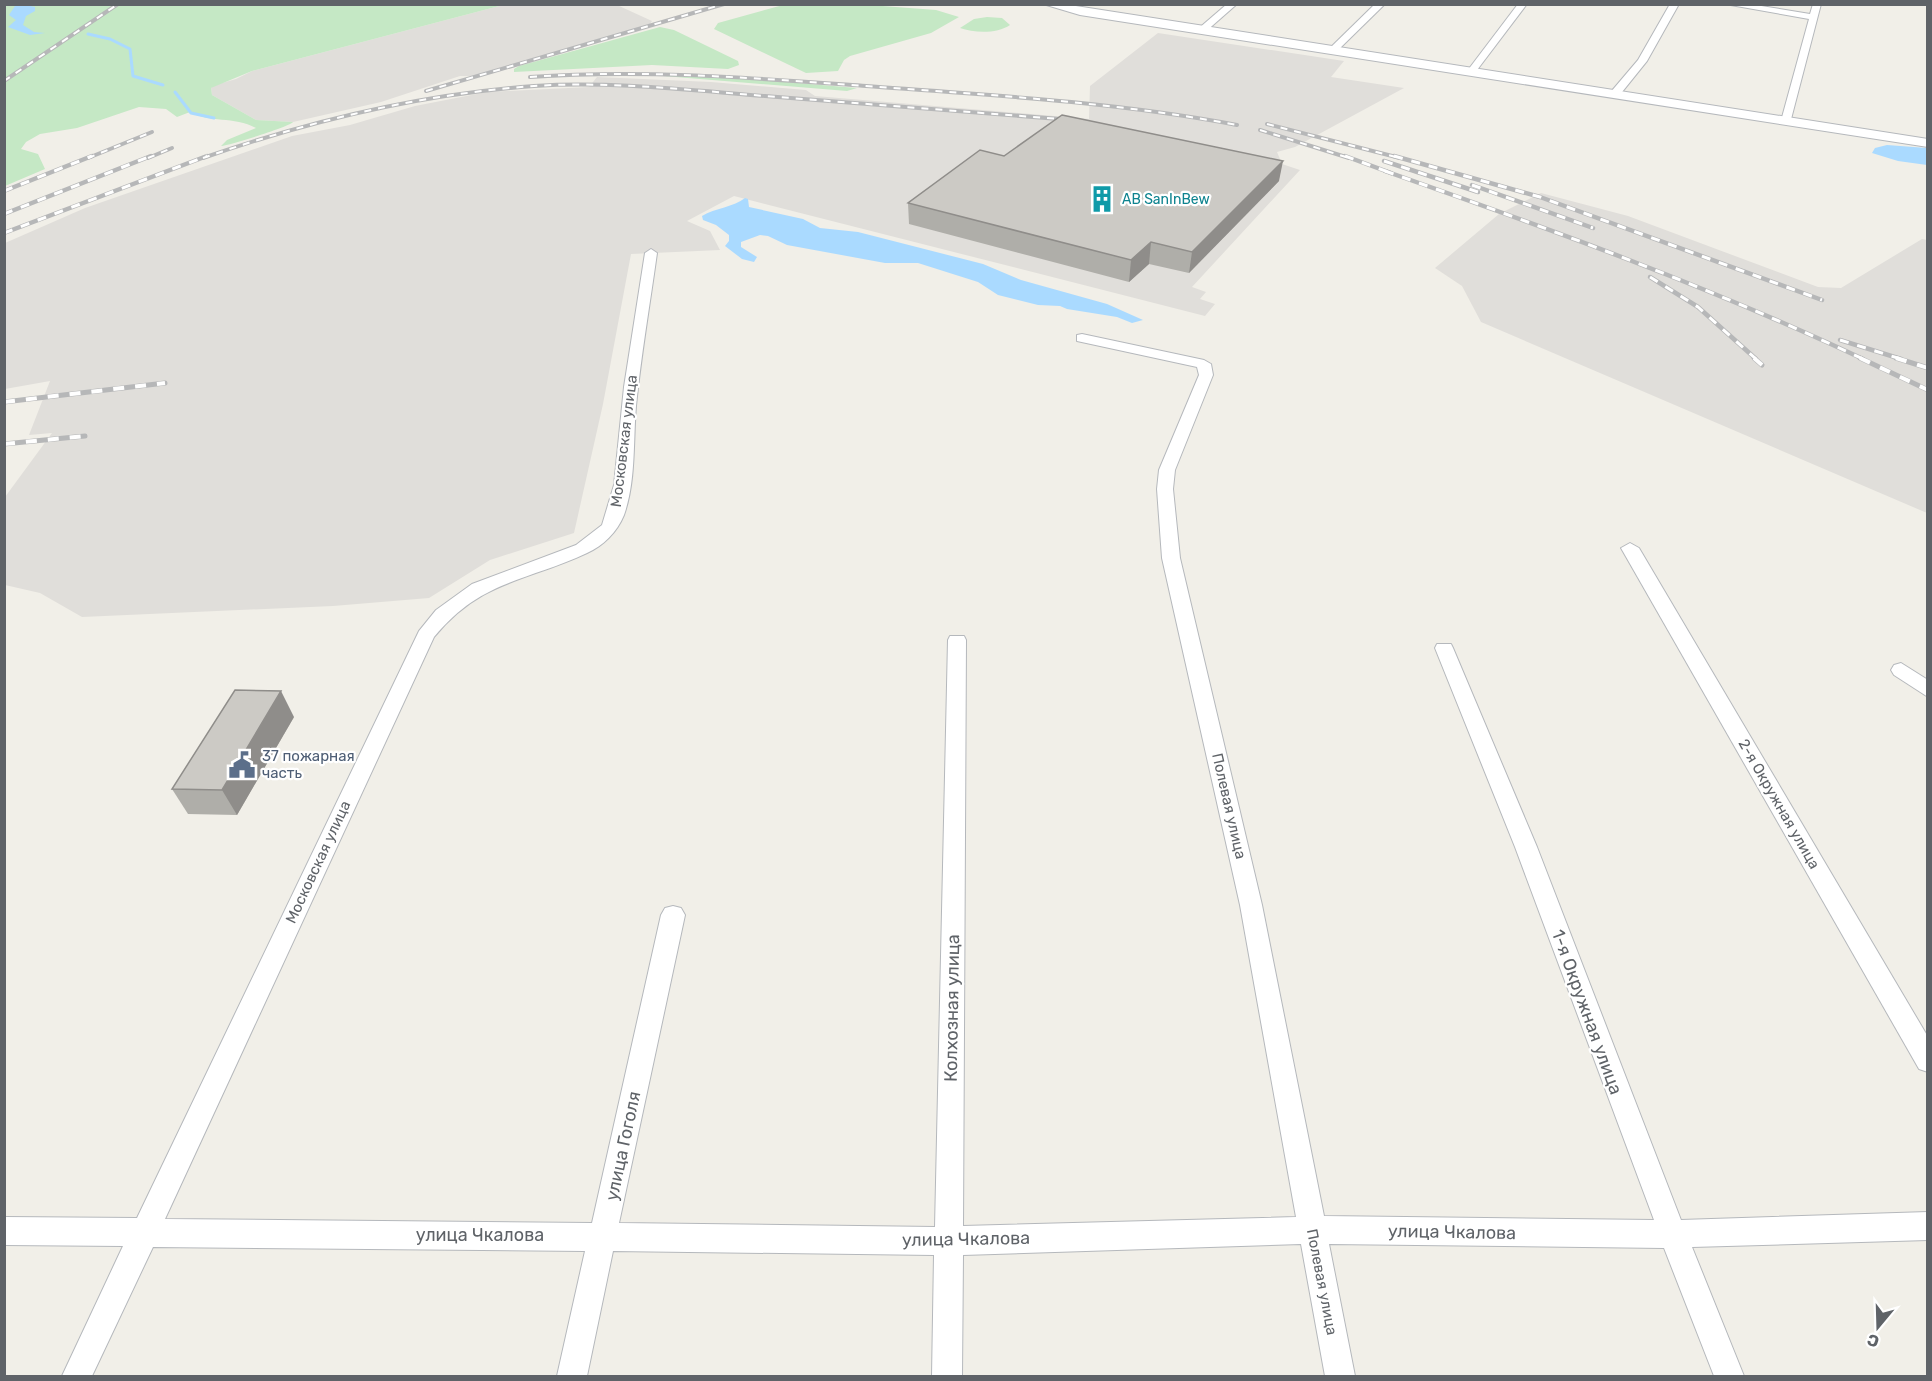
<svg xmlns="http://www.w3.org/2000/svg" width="1932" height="1381" viewBox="0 0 1932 1381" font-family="Rubik,sans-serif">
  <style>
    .industrial { fill: #e0deda }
    .green { fill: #c5e8c5 }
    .water { fill: #aadaff }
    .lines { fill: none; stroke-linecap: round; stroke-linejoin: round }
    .stream { stroke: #aadaff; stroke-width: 3 }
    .minor-casing { stroke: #b5b8bc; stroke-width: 2 }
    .tertiary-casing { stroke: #b5b8bc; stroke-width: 2 }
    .minor { fill: #fff; fill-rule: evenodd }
    .tertiary { fill: #fff; fill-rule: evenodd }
    .rail-far2-casing { stroke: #b6b7b8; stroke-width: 4 }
    .rail-far1-casing { stroke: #b6b7b8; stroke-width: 4.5 }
    .rail-casing { stroke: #b6b7b8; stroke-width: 5 }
    .rail-far2 { stroke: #fff; stroke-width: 2; stroke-dasharray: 7; stroke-linecap: butt }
    .rail-far1 { stroke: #fff; stroke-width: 3; stroke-dasharray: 9; stroke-linecap: butt }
    .rail { stroke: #fff; stroke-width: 4; stroke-dasharray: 11; stroke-linecap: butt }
    .wall { fill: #afaea9 }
    .shaded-wall { fill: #8f8d8a }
    .building { fill: #cccac5; stroke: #8f8d8a; stroke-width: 1.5 }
    .labels { text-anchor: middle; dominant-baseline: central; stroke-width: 4.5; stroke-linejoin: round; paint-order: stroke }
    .far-culture-label { font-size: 14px; fill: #0d838f; stroke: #fff; text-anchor: start }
    .street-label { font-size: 15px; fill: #5f6368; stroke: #fff }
    .service-label { font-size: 15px; fill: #4e5e75; stroke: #fff; text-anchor: start }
    .near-street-label { font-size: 18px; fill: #5f6368; stroke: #fff }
  </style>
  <rect width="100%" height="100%" fill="#f1efe8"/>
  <g class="industrial">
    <path d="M503,5h114l35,16 -2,3 -177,52h-13l-79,26 -88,20 -37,-2 -44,-25 -1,-7 4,-3 21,-6 16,-8z"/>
    <path d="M1158,33l186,28 -13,16 73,11 -109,59 -18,5 5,12 18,6 -108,117 14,5 -6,7 15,5 -10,12 -471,-120 -47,25 23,10 10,19 -89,4 -28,150 -29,129 -84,27 -61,38 -96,8 -251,11 -42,-24 -35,-8v-88l47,-64 -23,2 21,-54 -45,8v-146l80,-35 207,-72 58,-11 65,-19 72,-14 102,-5 8,-10 114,5 95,8 9,6 274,23 1,-33z"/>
    <path d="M1541,193l87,23 190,71 23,1 81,-49 5,1v273l-446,-191 -19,-36 -27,-18 64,-54z"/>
  </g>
  <g class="green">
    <path d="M189,4l9,2 305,-1 -251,66 -41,17 1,7 44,25 37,2c-2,4 -62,23 -72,24l6,-6 29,-12c-22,-12 -47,-5 -66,-16l-13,5 -11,-8 -27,-2 -62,21 -37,6 -14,8 -5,7 17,5 7,15 -40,17v-181z"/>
    <path d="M783,5h86l67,5 23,7 -28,16 -81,23 -6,4 -6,11 -32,2 -92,-44 4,-6z"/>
    <path d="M987,17l15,1 8,7c-13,9 -36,8 -50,3l14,-9z"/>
    <path d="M660,27l14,3 64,31 1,4 -11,4 -76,-4 -138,7v-3l5,-3z"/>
    <path d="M639,74l89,3 129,11 -10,3z"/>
  </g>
  <g class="water">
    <path d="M22,4l13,3v4l-9,5 -3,9 11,7 11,1 -15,2 -22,-8 8,-7 -7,-5 6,-9z"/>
    <path d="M1887,145l40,3v17l-29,-4 -26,-8 3,-5z"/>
    <path d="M745,198l3,1 1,8 54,12 17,9 38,4 125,32 38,16 86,24 36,16 -11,3 -15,-6 -50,-8 -7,-3 -22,-1 -40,-10 -20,-13 -60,-19h-33l-98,-18 -19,-9 -8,-1 -19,7v5l16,10 -3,5 -12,-3 -17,-13 4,-5v-6l-13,-10 -13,-5 -1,-4c13,-8 32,-9 43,-18z"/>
  </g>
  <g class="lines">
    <g class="stream">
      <path d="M88,34l22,5 20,10 3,27 30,9"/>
      <path d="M175,92l16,21 23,5"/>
    </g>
    <defs>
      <g id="minor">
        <path d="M1227,4h10l-33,29h-6v-4z"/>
        <path d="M1375,4h10l-50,49h-6v-4z"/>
        <path d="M1518,4h9l-53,70h-6v-4z"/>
        <path d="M1670,4h9l-32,57 -29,36h-8v-4l28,-33z"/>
        <path d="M1725,4h24l61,10 3,-10h8l-31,119 -9,-2 28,-102z"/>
        <path d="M651,249l6,4c-7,51 -16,102 -21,153 -3,36 0,75 -12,109 -7,17 -21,31 -37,38 -62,29 -106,27 -153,84l-269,582 427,4 69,-308 4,-7 8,-2 8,2 4,7 -66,308 316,4 13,-587 2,-4h14l2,4 -3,586 333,-9 -56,-312 -78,-347 -5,-69 2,-19 40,-95 -2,-8 -120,-26v-6l5,-1 122,26 7,4 2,11 -38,95 -2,19 7,69 82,347 62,311 330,4 -139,-373 -80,-199 2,-4h14l2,4 84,199 144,373 247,-8v28l-236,7 52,129h-30l-50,-128 -335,-4 26,132h-30l-24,-132 -338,11 -1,121h-30l2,-121 -321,-4 -26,125h-30l28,-125 -432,-4 -61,129h-30l61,-130 -119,-1v-28l133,1 282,-587 17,-21 36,-26 104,-39 26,-20 12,-40 10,-98 21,-134z"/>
        <path d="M1630,543l9,5 289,489v35l-9,-3 -298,-521z"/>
        <path d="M1901,663l27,17v17l-34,-22 -3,-5 3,-5z"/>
      </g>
      <path id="tertiary" d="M1043,4h20l865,135v8l-848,-132z"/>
    </defs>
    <use href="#minor" class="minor-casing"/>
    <use href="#tertiary" class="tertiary-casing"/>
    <use href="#minor" class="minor"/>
    <use href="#tertiary" class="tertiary"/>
    <defs>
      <g id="rail-far2">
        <path d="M530,77c113,-8 224,1 336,9 125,9 248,16 371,39"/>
        <path d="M4,81l114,-77"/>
        <path d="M426,91l298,-87"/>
        <path d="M1267,124l133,34"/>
        <path d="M1260,130l89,28"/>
        <path d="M88,158l64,-26"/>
        <path d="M148,158l24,-10"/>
        <path d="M203,158c106,-37 219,-64 331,-72 77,-5 154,4 231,10 102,8 205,16 307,24"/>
      </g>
      <g id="rail-far1">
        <path d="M1345,156l46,17"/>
        <path d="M1394,156l146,41 282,103"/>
        <path d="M1384,161l94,31"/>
        <path d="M1385,171c162,57 323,115 478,188"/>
        <path d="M1472,185l121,43"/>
        <path d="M4,191l88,-35"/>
        <path d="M4,214l147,-58"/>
        <path d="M4,233l203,-77"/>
        <path d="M1650,277l48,30 58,52"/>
        <path d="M1840,340l61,19"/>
      </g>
      <g id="rail">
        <path d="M1754,358l8,7"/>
        <path d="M1860,358l68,32"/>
        <path d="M1896,358l32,10"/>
        <path d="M4,402l161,-19"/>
        <path d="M4,444l81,-8"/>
      </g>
    </defs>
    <use href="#rail-far2" class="rail-far2-casing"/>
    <use href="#rail-far1" class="rail-far1-casing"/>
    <use href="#rail" class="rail-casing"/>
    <use href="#rail-far2" class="rail-far2"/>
    <use href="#rail-far1" class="rail-far1"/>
    <use href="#rail" class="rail"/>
  </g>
  <g class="wall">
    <path d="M1279,181l-90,92 -40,-9 -20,18 -220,-58 -1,-21z"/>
    <path d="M294,717l-57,98 -49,-1 -16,-25z"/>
  </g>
  <g class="shaded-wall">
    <path d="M1283,161l-4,20 -90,92 3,-21z"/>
    <path d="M1151,242l-2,22 -20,18 2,-22z"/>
    <path d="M281,691l13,26 -57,98 -15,-25z"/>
  </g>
  <g class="building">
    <path d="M1062,115l221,46 -91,91 -41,-10 -20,18 -223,-57 72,-53 24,6z"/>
    <path d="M235,690l46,1 -59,99 -50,-1z"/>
  </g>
  <defs>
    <symbol id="building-bare" viewBox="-9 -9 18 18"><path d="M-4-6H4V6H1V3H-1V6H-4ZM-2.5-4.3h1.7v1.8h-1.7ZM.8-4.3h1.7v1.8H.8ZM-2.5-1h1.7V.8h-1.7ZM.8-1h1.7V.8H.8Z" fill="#0f9aa8" stroke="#fff" stroke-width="2.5" paint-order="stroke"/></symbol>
    <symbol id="civic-bare" viewBox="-9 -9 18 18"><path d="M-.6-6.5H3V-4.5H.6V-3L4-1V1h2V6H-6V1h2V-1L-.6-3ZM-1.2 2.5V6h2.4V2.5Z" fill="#5c6f8a" stroke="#fff" stroke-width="2.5" paint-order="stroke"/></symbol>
  </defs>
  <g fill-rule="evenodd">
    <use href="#building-bare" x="1083" y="180" width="38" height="38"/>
    <use href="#civic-bare" x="223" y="746" width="38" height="38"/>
  </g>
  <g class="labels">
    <g class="far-culture-label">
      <text x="1122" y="199">AB SanInBew</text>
    </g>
    <g class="street-label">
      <text transform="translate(624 441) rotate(-83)">Московская улица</text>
      <text transform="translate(1779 804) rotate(60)">2-я Окружная улица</text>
      <text transform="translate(1229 806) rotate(77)">Полевая улица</text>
      <text transform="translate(318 862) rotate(-65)">Московская улица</text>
      <text transform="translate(1322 1282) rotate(79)">Полевая улица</text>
    </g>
    <g class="service-label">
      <text x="262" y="756">37 пожарная<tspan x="262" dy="17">часть</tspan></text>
    </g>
    <g class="near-street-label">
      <text transform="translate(952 1008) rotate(-89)">Колхозная улица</text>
      <text transform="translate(1587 1012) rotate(70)">1-я Окружная улица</text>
      <text transform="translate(623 1146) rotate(-78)">улица Гоголя</text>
      <text transform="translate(1452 1232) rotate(1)">улица Чкалова</text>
      <text x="480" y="1235">улица Чкалова</text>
      <text transform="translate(966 1239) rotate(-1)">улица Чкалова</text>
    </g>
  </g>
  <rect width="1932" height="1381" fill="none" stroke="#5f6368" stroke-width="12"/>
  <g transform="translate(1878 1327) rotate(199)" stroke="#ffffff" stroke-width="4.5" paint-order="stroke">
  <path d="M0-4.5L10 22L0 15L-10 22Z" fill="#5f6368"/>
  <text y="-9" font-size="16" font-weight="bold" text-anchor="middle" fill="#5f6368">С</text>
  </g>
</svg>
